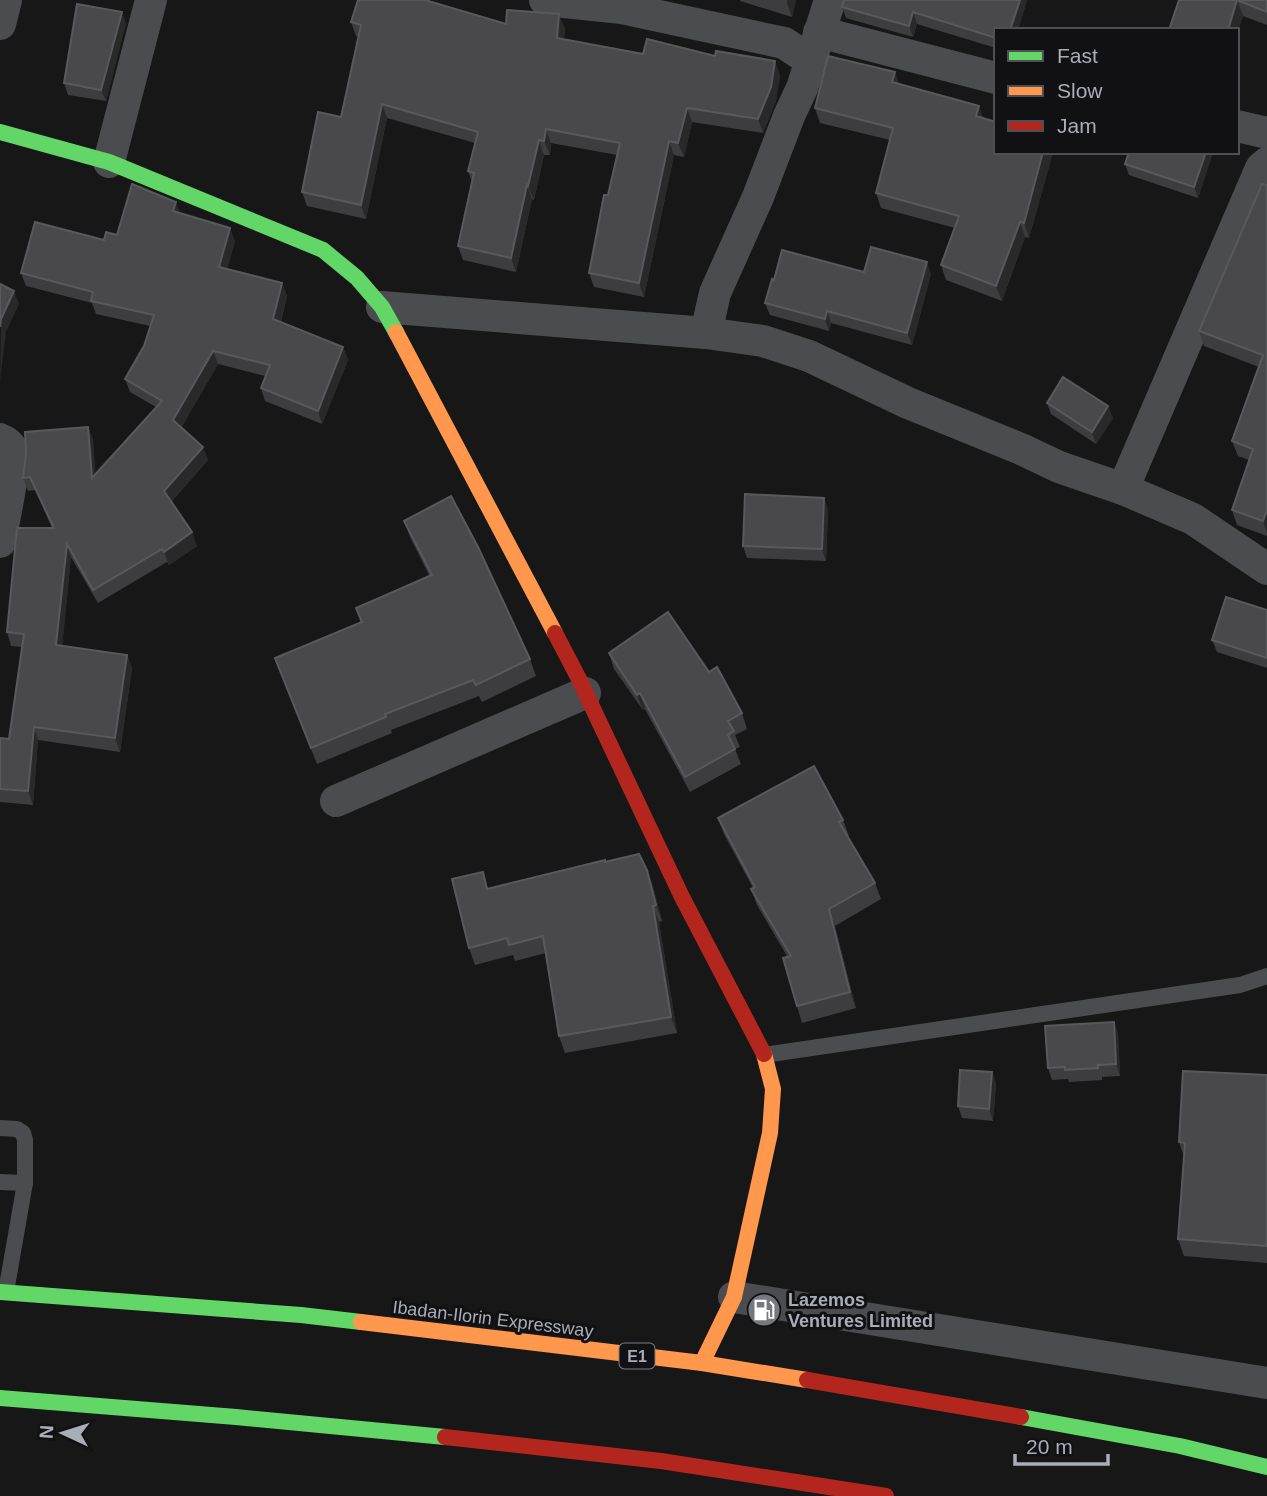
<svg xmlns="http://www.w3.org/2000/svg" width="1267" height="1496" viewBox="0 0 1267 1496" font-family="Arial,sans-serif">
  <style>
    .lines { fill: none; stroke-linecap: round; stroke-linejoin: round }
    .lane { stroke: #4b4c50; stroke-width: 16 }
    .street { stroke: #4b4c50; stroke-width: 32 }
    .fast { stroke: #63d668; stroke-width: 16 }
    .slow { stroke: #ff974d; stroke-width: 16 }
    .jam { stroke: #b3261e; stroke-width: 16 }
    .wall { fill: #3d3d3f }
    .shaded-wall { fill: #29292a }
    .building { fill: #49494c; stroke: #58595d; stroke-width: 2 }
    .labels { text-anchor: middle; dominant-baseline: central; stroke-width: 6; stroke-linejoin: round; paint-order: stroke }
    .shield { fill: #111113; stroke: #7b7e86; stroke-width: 2 }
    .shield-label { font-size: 16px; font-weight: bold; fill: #a8adb8 }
    .poi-label { font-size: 18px; font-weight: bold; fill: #a8adb8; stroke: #111113; text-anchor: start }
    .street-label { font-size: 18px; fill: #a8adb8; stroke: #111113 }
  </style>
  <rect width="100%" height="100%" fill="#171717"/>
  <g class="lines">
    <g class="lane">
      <path d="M764,1055l476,-70 27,-9"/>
      <path d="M0,1128l17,1 6,4 2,7v43"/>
      <path d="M0,1182l25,1 -19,109"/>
    </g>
    <g class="street">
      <path d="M545,0l77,8 162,35 26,17"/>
      <path d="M0,24l6,-24"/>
      <path d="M819,32l177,46"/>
      <path d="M1237,126l30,7"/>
      <path d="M109,162l42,-162"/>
      <path d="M382,307l324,26 57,8 46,15 99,47 113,46 38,18 64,22 70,30 74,50"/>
      <path d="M706,333l9,-40 43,-96 31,-81 13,-28 28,-88"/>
      <path d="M0,439c5,2 10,5 12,10 5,13 -9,76 -12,93"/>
      <path d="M1123,489l138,-321 6,-5"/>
      <path d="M336,801l249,-108"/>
      <path d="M734,1297l533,86"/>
    </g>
    <g class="fast">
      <path d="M0,132l109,30 214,88 34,28 25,29 14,25"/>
      <path d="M0,1292l301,23 60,7"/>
      <path d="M0,1398l236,19 209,20"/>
      <path d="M1021,1417l159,29 87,21"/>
    </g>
    <g class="slow">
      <path d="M396,332l159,301"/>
      <path d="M361,1322l341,41 105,17"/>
      <path d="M702,1363l32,-66 36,-164 3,-44 -9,-35"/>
    </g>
    <g class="jam">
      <path d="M555,633l24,46 103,218 82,157"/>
      <path d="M807,1380l214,37"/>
      <path d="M445,1437l216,24 225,35"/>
    </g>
  </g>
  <g class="wall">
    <path d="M740,0h56l-4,17 -52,-16z"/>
    <path d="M844,0h183l-9,30h-22v18l-79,-24 -4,13 -67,-19 -4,-11z"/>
    <path d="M1179,0h88v25l-24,-9 -6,16v-2z"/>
    <path d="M351,22l155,2 59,4 -1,11 79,15 137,21 -4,26 -13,32 -71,-11 -8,35 -10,-2 -30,142 -50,-10 -5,-14 28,-118 -66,-12 -1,12h-6l-10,45 -2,-1 -16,73 -53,-12 -5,-14 14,-64 -4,-11 7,-28 -88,-25 -21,101 -59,-13 -5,-14 39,-75 17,-80 -2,-1z"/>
    <path d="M126,23l-20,78 -38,-6 -4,-12z"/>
    <path d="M895,72l4,12 85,34 69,34 -24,86 -4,-1 -23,64 -56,-21 -5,-15 14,-37 -74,-20 -5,-15 14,-53 -70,-17 -5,-15z"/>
    <path d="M1129,152h84l-15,46 -69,-23 -4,-11z"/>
    <path d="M1267,185v351l-30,-11 -5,-15 17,-50 -11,-4 -6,-15 27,-74 -55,-21 -5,-15z"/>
    <path d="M180,213l55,28 -8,28 55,14 5,13 -6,26 62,25 5,13 -26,64 -57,-23 -4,-13 4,-12 -47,-12 -37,64 27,32 -36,41 25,45 -28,19 -2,-3 -69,41 -27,-46 -9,89 65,9 5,13 -12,84 -82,-12 -5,65 -33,-3v-64l9,1 13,-92 -11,-1 -4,-14 45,-104 -17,-38 -7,1 -5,-13 65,-51 5,13 2,35 61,-68 -26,-15 -5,-13 19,-33 6,-20 -54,-12 -4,-11 -66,-17 -5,-13 96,-38z"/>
    <path d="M864,272l67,2 -19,71 -81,-22 -2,8 -59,-16 -5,-12 9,-23z"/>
    <path d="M1047,403l61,3 5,12 -17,26 -45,-30z"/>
    <path d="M824,498l4,12 -2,51 -79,-3 -4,-12z"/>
    <path d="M404,521l126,138 6,17 -54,26 -3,-6 -88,34 1,3 -75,31 -42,-106 86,-35 -5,-15 73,-33 -19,-38z"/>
    <path d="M1267,610v58l-50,-16 -5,-12z"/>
    <path d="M609,653l100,19 33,41 5,16 -12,6 5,12 -5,2 6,15 -51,28 -45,-83 -2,1 -29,-41z"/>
    <path d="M718,818l125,2 6,16 -1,1 27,46 6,16 -46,27 21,82 -54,15 -5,-17 -10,-50 -30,-51 -6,-16 2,-1 -29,-54z"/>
    <path d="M605,862l48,24 9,35 -3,1 18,111 -112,20 -6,-17 -13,-83 -31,8 -2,-6 -38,10 -6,-17 20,-59z"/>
    <path d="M1114,1022l4,12 2,42 -18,1v3l-33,2 -1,-3 -16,1 -4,-12z"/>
    <path d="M992,1072l4,12 -3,37 -31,-3 -4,-12z"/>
    <path d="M1267,1075v188l-83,-7 -6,-17 6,-82 -5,-15z"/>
  </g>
  <g class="shaded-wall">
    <path d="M787,0h9l-4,17 -5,-14z"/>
    <path d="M1020,0h7l-9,30h-8z"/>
    <path d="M1237,0l6,16 -6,16v-2h-9z"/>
    <path d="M122,12l4,11 -20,78 -5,-11z"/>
    <path d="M913,12l4,12 -4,13 -4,-11z"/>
    <path d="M559,14l6,14 -3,24 -5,-14z"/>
    <path d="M775,61l5,14 -4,26 -13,32 -5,-14z"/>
    <path d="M895,72l5,15 -8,-5z"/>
    <path d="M382,104l5,14 -21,101 -5,-14z"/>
    <path d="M979,106l5,14 -8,-4z"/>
    <path d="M687,108l5,14 -8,35 -6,-14z"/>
    <path d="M546,129l5,14 -1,12 -6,-14z"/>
    <path d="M539,140l5,15 -10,45 -6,-14z"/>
    <path d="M669,141l5,14 -30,142 -5,-14z"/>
    <path d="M1043,152h10l-24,86 -5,-15z"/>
    <path d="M1206,152h7l-15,46 -4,-11z"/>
    <path d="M527,185l5,14 -16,73 -5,-14z"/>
    <path d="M176,202l5,13 -8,-4z"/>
    <path d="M1020,222l5,15 -23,64 -6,-15z"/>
    <path d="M230,228l5,13 -11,39 -5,-13z"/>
    <path d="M927,262l4,12 -19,71 -5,-12z"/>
    <path d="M282,283l5,13 -9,37 -5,-14z"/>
    <path d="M14,291l5,13 -13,28 -6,49 1,-62z"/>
    <path d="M827,311l4,12 -2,8 -4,-12z"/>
    <path d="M343,347l5,13 -26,64 -4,-13z"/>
    <path d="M213,351l5,13 -40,69 -5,-13z"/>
    <path d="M1108,406l5,12 -17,26 -4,-12z"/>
    <path d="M88,427l5,13 4,51 -5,-13z"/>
    <path d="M203,447l5,13 -39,44 -5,-13z"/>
    <path d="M824,498l4,12 -2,51 -4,-12z"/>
    <path d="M1267,510v23l-4,-12z"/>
    <path d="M192,532l5,14 -28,19 -5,-13z"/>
    <path d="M67,544l4,13 -10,101 -5,-13z"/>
    <path d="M127,655l5,13 -12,84 -5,-14z"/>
    <path d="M640,693l5,16 -2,1 -6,-15z"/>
    <path d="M34,727l4,13 -5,65 -5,-14z"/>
    <path d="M647,870l6,16 9,35 -6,-16z"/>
    <path d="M653,906l6,16 18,111 -6,-16z"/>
    <path d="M829,909l6,17 21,82 -6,-16z"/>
    <path d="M1114,1022l4,12 2,42 -4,-12z"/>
    <path d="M992,1072l4,12 -3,37 -4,-12z"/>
  </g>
  <g class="building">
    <path d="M358,0h67l81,24 1,-14 52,4 -2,24 86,16 4,-15 68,17 1,-5 59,10 -4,26 -13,32 -71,-11 -9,35 -9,-2 -30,142 -50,-10 15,-78h4l12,-52 -74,-14 -2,12 -5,-1 -11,46 -1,-1 -16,73 -53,-12 16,-73 -6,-2 10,-39 -96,-28 -21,101 -59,-13 16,-80 23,5 20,-92 -10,-3z"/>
    <path d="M844,0h176l-10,30h-14v8l-83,-26 -4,14 -67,-19z"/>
    <path d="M1179,0h88v12l-30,-12 -9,30h-59z"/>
    <path d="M77,4l45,8 -21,78 -37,-7z"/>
    <path d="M828,56l67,16 -3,10 87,24 -3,10 20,6v30h47l-19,71 -4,-1 -24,64 -55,-21 18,-49 -83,-23 17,-65 -78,-20z"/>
    <path d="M1129,152h77l-12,35 -69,-23z"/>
    <path d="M132,184l44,18 -3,9 57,17 -11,39 63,16 -9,36 70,28 -25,64 -57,-23 9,-23 -57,-14 -40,69 30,27 -39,44 28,41 -28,20 -2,-3 -69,41 -26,-46 -11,101 71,10 -12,83 -81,-11 -6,64 -28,-2v-51l9,1 15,-105 -17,-2 10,-104h37l-24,-51 -7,1 3,-24 -1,-22 63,-5 4,51 70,-77 -37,-22 19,-33 10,-31 -63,-14 2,-9 -72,-19 14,-51 69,18 2,-8 11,3z"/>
    <path d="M1262,184l5,1v325l-4,11 -31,-11 21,-61 -21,-8 31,-86 -64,-24z"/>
    <path d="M871,247l56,15 -20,71 -80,-22 -2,8 -60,-16 7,-24 2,1 8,-30 82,22z"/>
    <path d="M0,284l14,7 -13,28 -1,8z"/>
    <path d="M1063,377l45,29 -16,26 -45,-29z"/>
    <path d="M745,494l79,4 -2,51 -79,-3z"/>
    <path d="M451,496l27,51 52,112 -54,26 -3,-5 -88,34 1,3 -75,31 -36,-90 87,-36 -6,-14 76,-33 -28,-54z"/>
    <path d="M1226,597l41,13v48l-55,-18z"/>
    <path d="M668,612l41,60 8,-5 25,46 -14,8 6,10 -6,4 7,14 -50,28 -45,-84 -3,2 -28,-42z"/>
    <path d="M814,766l29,54 -4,2 36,61 -46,26 21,83 -53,14 -14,-48 8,-2 -40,-67 4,-2 -37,-69z"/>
    <path d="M639,854l8,16 9,35 -3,1 18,111 -112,19 -16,-100 -34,9 -2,-7 -38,10 -17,-69 31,-7 4,17 118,-29v2z"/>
    <path d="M1114,1022l2,42 -18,1v3l-33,2v-3l-17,1 -3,-42z"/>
    <path d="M960,1070l32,2 -3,37 -31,-3z"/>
    <path d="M1183,1071l84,4v171l-89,-7 7,-96 -6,-1z"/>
  </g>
  <defs>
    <symbol id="fuel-disc" viewBox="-11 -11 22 22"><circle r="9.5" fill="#757880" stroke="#111113"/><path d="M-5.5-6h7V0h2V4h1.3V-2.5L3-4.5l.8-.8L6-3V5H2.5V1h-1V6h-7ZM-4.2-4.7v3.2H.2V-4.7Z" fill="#fff"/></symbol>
  </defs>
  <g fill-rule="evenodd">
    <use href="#fuel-disc" x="745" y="1291" width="38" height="38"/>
  </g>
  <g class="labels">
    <rect class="shield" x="619.5" y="1343.5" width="35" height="25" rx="5"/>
    <g class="shield-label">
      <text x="637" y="1356">E1</text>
    </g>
    <g class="poi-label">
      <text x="788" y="1300">Lazemos<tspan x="788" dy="21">Ventures Limited</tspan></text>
    </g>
    <g class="street-label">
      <text transform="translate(493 1319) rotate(7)">Ibadan-Ilorin Expressway</text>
    </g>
  </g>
  <rect x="994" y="28" width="245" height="126" fill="#111113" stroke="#4d4f55" stroke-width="2"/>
  <rect x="1008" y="51" width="35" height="10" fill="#63d668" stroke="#4d4f55" stroke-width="2"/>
  <text x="1057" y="63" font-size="21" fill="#a8adb8">Fast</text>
  <rect x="1008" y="86" width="35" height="10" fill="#ff974d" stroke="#4d4f55" stroke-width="2"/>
  <text x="1057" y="98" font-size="21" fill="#a8adb8">Slow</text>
  <rect x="1008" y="121" width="35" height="10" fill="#b3261e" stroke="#4d4f55" stroke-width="2"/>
  <text x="1057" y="133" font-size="21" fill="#a8adb8">Jam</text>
  <g transform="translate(63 1433) rotate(274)" stroke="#111113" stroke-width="5" paint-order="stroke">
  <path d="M0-5L12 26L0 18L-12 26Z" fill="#a8adb8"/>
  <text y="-10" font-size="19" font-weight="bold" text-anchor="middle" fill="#a8adb8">N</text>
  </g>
  <path d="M1015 1454v10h93v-10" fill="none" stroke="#a8adb8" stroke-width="3.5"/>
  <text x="1026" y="1454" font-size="21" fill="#a8adb8" stroke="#111113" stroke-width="5" paint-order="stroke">20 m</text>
</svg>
